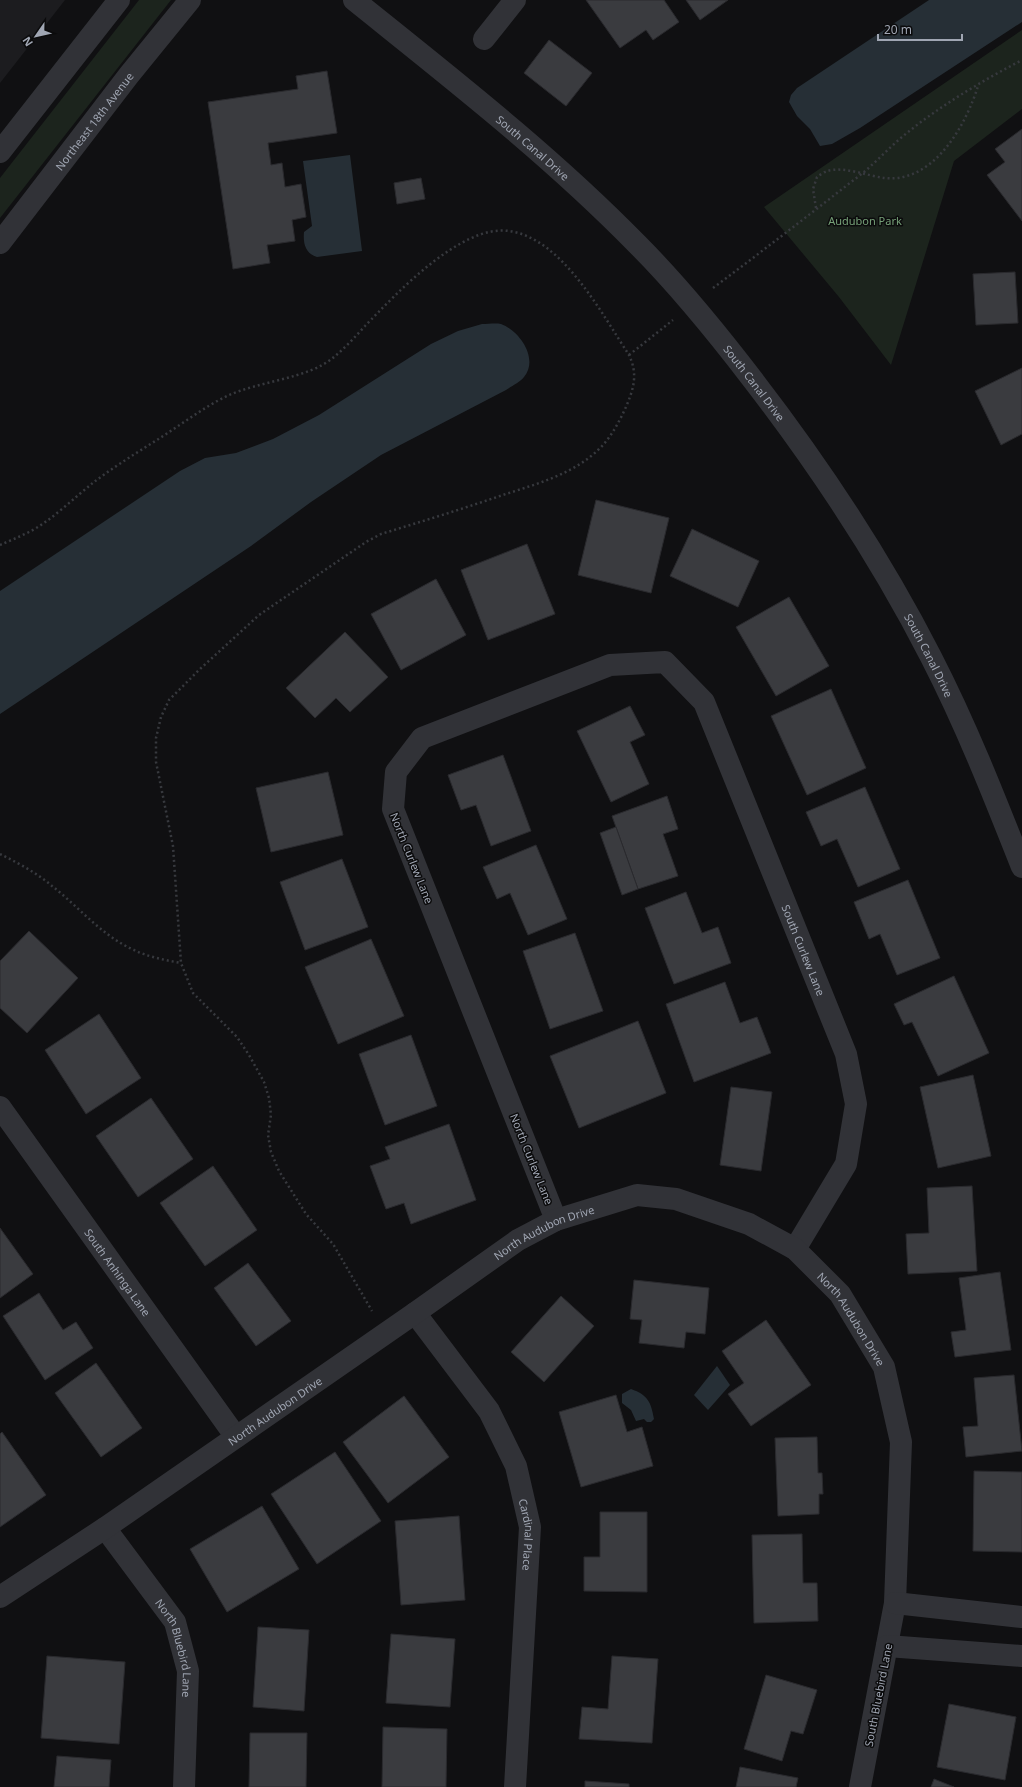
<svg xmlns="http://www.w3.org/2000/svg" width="1022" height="1787" viewBox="0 0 1022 1787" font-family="'Noto Sans',sans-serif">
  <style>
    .built { fill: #1c1c1f }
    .green { fill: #1c241d }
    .water { fill: #262f36 }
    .building { fill: #3a3b3f; stroke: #2a2a2e }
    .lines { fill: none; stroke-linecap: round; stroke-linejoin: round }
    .path { stroke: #37393e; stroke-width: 2.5; stroke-dasharray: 2 3; stroke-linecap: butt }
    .minor { stroke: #313237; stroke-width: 22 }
    .labels { text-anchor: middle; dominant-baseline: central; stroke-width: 3; stroke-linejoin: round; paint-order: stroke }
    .street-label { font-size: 11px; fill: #a0a6b3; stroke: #0b0b0c }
    .park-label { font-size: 11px; fill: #76a078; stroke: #0b0b0c }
  </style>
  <rect width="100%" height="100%" fill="#101012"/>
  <path class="built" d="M0,0h65l-65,83z"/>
  <g class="green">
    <path d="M139,0h32l-171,218v-40z"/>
    <path d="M1022,30v79l-68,52 -63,204 -52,-68 -75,-90z"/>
  </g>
  <g class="water">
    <path d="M929,0h93v22l-162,106 -28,16 -12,2 -10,-17 -13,-13 -8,-14 2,-7 6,-7z"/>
    <path d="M350,155l12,96 -45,6c-12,-4 -14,-14 -13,-25l8,-6 -9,-65z"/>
    <path d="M482,324c6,0 14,-1 19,0 19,7 38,35 23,53 -4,5 -12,9 -18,13l-125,65 -70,47 -60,44 -251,168v-123l180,-120 25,-13 31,-5 37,-14 46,-24 112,-71 27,-13z"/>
    <path d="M717,1366l13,19 -22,25 -14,-15z"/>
    <path d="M631,1389c17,6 20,13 23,30l-3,3h-4l-3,-3 -8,2 -5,-11 -9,-7v-9z"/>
  </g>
  <g class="building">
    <path d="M586,0h78l15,22 -26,18 -7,-10 -26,18z"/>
    <path d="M686,0h42l-28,20z"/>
    <path d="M549,40l43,33 -26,33 -42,-33z"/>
    <path d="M327,71l10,62 -69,10 3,22 11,-2 3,24 16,-3 5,33 -14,3 3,21 -28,4 3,18 -37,6 -25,-167 90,-13 -2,-13z"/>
    <path d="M1022,129v92l-35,-46 18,-13 -10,-13z"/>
    <path d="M421,178l4,21 -28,5 -3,-21z"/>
    <path d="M1015,272l3,51 -42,2 -3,-51z"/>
    <path d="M1022,368v66l-21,11 -26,-54z"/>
    <path d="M596,500l73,18 -18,75 -73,-18z"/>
    <path d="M692,529l67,32 -21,46 -68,-31z"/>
    <path d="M527,544l28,70 -67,26 -27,-70z"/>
    <path d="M436,579l30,56 -65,35 -30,-56z"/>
    <path d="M789,597l40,69 -53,30 -40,-69z"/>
    <path d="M345,632l43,45 -38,35 -14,-14 -21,20 -29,-30z"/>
    <path d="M831,689l35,79 -59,27 -36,-79z"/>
    <path d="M630,706l15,29 -15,7 19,42 -38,18 -34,-71z"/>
    <path d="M503,755l28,76 -40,15 -15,-41 -15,5 -13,-35z"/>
    <path d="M328,772l15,63 -72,17 -15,-64z"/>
    <path d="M865,787l35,82 -42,18 -21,-48 -16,7 -15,-34z"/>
    <path d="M667,796l11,33 -15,5 15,42 -40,13 -26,-73z"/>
    <path d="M616,827l22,62 -16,6 -22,-62z"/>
    <path d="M536,845l31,74 -39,16 -18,-42 -13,6 -14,-32z"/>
    <path d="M342,859l26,68 -63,23 -25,-68z"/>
    <path d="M908,880l32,78 -43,17 -17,-41 -11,5 -15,-37z"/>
    <path d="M686,892l16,41 16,-6 13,36 -57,21 -29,-76z"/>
    <path d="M29,931l49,47 -51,55 -27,-25v-47z"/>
    <path d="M575,933l28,78 -53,18 -27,-78z"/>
    <path d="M371,939l33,77 -66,28 -33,-77z"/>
    <path d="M954,976l35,77 -51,23 -26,-54 -8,3 -10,-21z"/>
    <path d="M725,982l15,41 17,-6 14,36 -77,29 -28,-78z"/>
    <path d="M99,1014l42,64 -55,36 -41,-64z"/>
    <path d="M638,1021l28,72 -87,35 -29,-72z"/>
    <path d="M411,1035l26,71 -52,19 -26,-71z"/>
    <path d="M973,1075l18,81 -53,12 -18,-81z"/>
    <path d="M731,1087l41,5 -11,79 -41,-6z"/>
    <path d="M151,1098l42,61 -55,38 -42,-61z"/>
    <path d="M449,1124l27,76 -65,24 -7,-21 -18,6 -16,-43 20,-7 -5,-12z"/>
    <path d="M213,1166l44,64 -52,36 -45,-63z"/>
    <path d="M972,1186l5,85 -69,3 -2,-40 23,-1 -2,-45z"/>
    <path d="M0,1228l33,46 -33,24z"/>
    <path d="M248,1263l43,58 -35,25 -42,-58z"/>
    <path d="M1000,1272l11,78 -56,7 -4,-25 15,-2 -7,-52z"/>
    <path d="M634,1280l75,8 -4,46 -19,-2 -2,16 -45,-5 3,-23 -12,-1z"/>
    <path d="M39,1293l24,37 13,-8 17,26 -48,32 -42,-64z"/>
    <path d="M561,1296l33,30 -50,56 -33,-30z"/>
    <path d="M766,1320l45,65 -60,41 -23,-32 16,-11 -22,-32z"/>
    <path d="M96,1363l46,65 -41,29 -46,-64z"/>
    <path d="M1014,1375l8,76 -56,6 -3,-30 15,-1 -4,-48z"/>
    <path d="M616,1395l11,37 15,-5 11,39 -72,21 -22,-75z"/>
    <path d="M404,1396l45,61 -61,46 -45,-61z"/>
    <path d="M2,1432l44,63 -46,32v-93z"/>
    <path d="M817,1437l1,36h4l1,21h-4v20l-41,2 -3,-78z"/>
    <path d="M335,1452l46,69 -64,43 -46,-70z"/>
    <path d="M974,1471l48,1v80l-49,-1z"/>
    <path d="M262,1506l37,63 -72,43 -37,-63z"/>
    <path d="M600,1512h47v80l-63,-1v-34h16z"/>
    <path d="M459,1516l6,84 -64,5 -6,-84z"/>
    <path d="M802,1534l1,49h14l1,38 -64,2 -2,-88z"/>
    <path d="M258,1627l51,3 -5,81 -51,-4z"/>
    <path d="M391,1634l64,5 -5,68 -64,-4z"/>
    <path d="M47,1656l78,6 -6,82 -78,-6z"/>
    <path d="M612,1656l46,3 -6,84 -73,-4 3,-32 26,2z"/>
    <path d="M766,1675l51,15 -14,44 -12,-3 -9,30 -38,-12z"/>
    <path d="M949,1704l67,13 -11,63 -68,-13z"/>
    <path d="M383,1727l64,2 -1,58h-64z"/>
    <path d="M250,1733h57l-1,54h-57z"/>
    <path d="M57,1756l54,4 -2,27h-55z"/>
    <path d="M740,1767l58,11 -2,9h-60z"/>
    <path d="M934,1779l20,8h-23z"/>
    <path d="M585,1781l44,3v3h-44z"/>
  </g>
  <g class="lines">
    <g class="path">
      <path d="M816,208l-3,-19 4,-12c3,-2 7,-5 10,-6 18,-5 40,5 58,7 49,5 81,-53 93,-92"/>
      <path d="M713,288c51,-38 101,-77 151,-116 13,-11 25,-24 38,-35 36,-30 78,-55 120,-77"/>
      <path d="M629,355l44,-35"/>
      <path d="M0,545c9,-4 19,-8 29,-13 22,-11 46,-35 65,-50 21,-16 44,-30 66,-44 22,-14 44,-31 67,-42 32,-15 81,-17 107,-39 11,-9 21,-20 31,-31 31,-32 96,-102 144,-95 53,7 93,83 120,124 9,19 5,33 -3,52 -7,15 -15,31 -28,43 -27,26 -66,35 -101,47 -38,13 -77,25 -116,37l-15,8 -107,73 -59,54 -31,31 -8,17 -5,21v24l17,84 8,117 12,30 44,44 12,18 15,27 5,16 2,17 -3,20 3,17 8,19 27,43 27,30 39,67"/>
      <path d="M0,854c18,9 37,19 52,32 27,21 50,50 82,64 14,7 31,10 47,13"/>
    </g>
    <g class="minor">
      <path id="s1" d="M354,0c97,78 196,155 283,244 42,42 80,89 116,136 67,87 128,179 178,277 35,68 63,139 91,210"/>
      <path d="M484,39l31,-39"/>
      <path d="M0,152l119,-152"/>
      <path id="s2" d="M0,243l129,-168 61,-75"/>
      <path id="s3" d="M0,1107l236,330"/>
      <path id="s4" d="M556,1220l-163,-411 3,-37 26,-34 188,-73 55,-3 39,40 142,352 10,50 -10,60 -51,85"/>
      <path id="s5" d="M415,1313l74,98 27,55 14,61 -15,260"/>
      <path id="s6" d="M105,1528l70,94 13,49 -4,116"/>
      <path id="s7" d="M0,1597l105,-69 310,-215 103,-73 38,-20 81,-25 39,4 73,25 46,25 45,45 44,73 17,75 -6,161 -35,184"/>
      <path d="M895,1603l127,14"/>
      <path d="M887,1646l135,10"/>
    </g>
  </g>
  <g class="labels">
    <g class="street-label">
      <text stroke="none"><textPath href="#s2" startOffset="154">Northeast 18th Avenue</textPath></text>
      <text stroke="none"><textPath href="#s1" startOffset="232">South Canal Drive</textPath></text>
      <text stroke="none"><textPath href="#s1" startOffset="556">South Canal Drive</textPath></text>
      <text stroke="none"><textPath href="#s1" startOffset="880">South Canal Drive</textPath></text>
      <text transform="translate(412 858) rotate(68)">North Curlew Lane</text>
      <text stroke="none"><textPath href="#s4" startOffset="1102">South Curlew Lane</textPath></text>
      <text transform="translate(532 1159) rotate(68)">North Curlew Lane</text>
      <text stroke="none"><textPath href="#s7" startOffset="656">North Audubon Drive</textPath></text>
      <text stroke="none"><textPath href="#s3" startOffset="203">South Anhinga Lane</textPath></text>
      <text stroke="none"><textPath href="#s7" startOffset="1016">North Audubon Drive</textPath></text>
      <text stroke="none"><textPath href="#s7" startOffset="332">North Audubon Drive</textPath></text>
      <text stroke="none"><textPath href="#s5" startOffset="254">Cardinal Place</textPath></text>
      <text stroke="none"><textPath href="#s6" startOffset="142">North Bluebird Lane</textPath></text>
      <text transform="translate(878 1695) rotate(-79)">South Bluebird Lane</text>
    </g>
    <g class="park-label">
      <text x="865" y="220">Audubon Park</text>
    </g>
  </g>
  <g transform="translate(36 36) rotate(236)" stroke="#0b0b0c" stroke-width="3" paint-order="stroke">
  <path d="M0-3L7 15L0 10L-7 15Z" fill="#a0a6b3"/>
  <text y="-6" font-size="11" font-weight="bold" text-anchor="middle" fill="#a0a6b3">N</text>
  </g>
  <path d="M878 34v6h84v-6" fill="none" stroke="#a0a6b3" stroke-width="2"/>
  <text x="884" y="34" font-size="12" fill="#a0a6b3" stroke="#0b0b0c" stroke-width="3" paint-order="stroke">20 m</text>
</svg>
